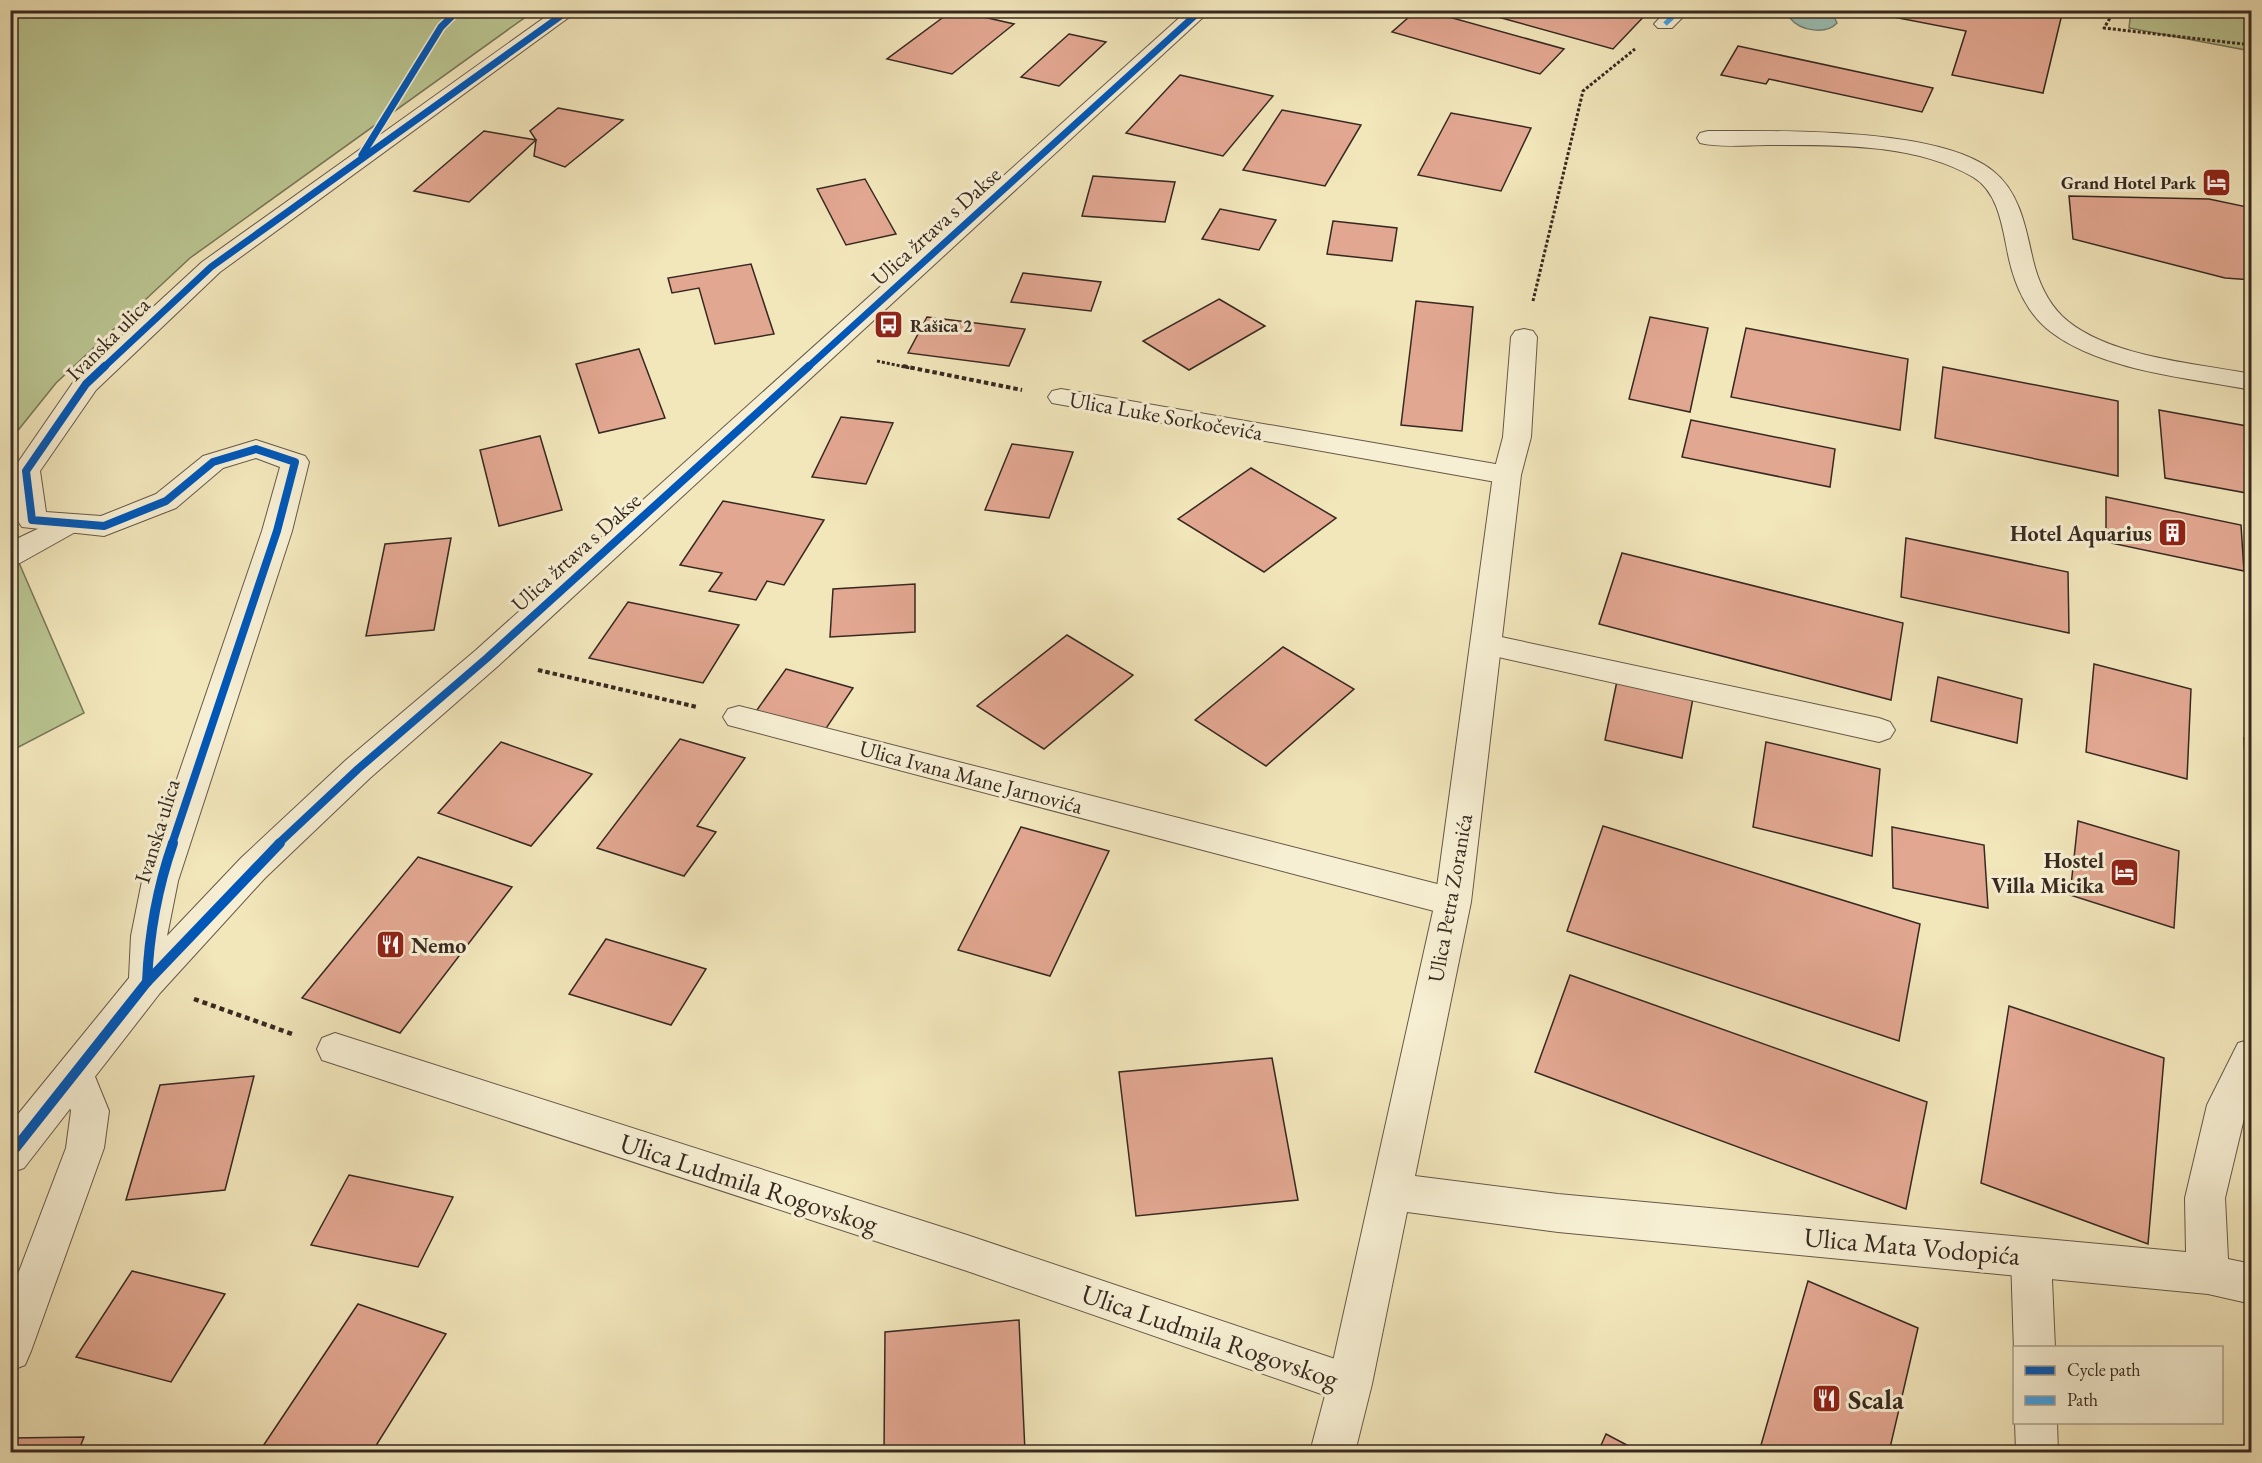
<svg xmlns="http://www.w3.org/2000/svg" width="2262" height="1463" viewBox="0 0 2262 1463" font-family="'EB Garamond',serif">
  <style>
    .green { fill: #bac591; stroke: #787759; stroke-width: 1.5 }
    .water { fill: #9bbfb4; stroke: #738379; stroke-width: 1.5 }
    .building { fill: #e2a791; stroke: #372921; stroke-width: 1.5 }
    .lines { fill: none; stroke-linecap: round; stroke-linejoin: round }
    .lane-casing { stroke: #665848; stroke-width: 2 }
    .street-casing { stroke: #665848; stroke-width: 2 }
    .path-far2 { stroke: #372921; stroke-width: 3; stroke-dasharray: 3 2; stroke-linecap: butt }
    .path-far1 { stroke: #372921; stroke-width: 4; stroke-dasharray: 4.5 3; stroke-linecap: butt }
    .path { stroke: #372921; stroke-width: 4.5; stroke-dasharray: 5 4; stroke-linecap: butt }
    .lane { fill: #f7efd3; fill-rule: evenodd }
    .street { fill: #f7efd3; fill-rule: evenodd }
    .quiet { stroke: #3fa3ea; stroke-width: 5; stroke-dasharray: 10 5; stroke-linecap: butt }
    .cycleway-far2-casing { stroke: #f7efd3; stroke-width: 10 }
    .cycleway-far1-casing { stroke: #f7efd3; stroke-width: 12 }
    .cycleway-casing { stroke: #f7efd3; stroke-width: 14 }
    .cycleway-far2 { stroke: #0057b8; stroke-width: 7 }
    .cycleway-far1 { stroke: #0057b8; stroke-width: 8 }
    .cycleway { stroke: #0057b8; stroke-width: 10 }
    .labels { text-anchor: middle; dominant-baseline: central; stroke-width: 6; stroke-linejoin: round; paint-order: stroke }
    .far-poi-label { font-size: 18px; font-weight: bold; fill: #372921; stroke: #f7efd3; text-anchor: end }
    .street-label { font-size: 22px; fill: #372921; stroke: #f7efd3 }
    .poi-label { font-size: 22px; font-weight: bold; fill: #372921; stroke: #f7efd3; text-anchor: end }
    .near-street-label { font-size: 27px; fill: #372921; stroke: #f7efd3 }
    .near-poi-label { font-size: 27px; font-weight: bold; fill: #372921; stroke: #f7efd3; text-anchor: start }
  </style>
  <rect width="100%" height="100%" fill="#f2e6bb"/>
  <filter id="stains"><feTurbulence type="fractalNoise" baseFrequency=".00333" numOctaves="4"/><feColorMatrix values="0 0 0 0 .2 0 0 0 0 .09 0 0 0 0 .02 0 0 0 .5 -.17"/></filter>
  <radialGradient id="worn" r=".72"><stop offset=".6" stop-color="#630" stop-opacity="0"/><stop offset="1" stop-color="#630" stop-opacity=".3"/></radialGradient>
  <g class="green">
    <path d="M11,10h523v1l-344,247 -134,125 -45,56z"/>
    <path d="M2131,11h120v40l-122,-23z"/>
    <path d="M10,542l74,171 -73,38h-1z"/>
  </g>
  <path class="water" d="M1795,11c14,-1 37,-5 42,12 -11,12 -37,8 -47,-5z"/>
  <g class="building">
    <path d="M953,10l61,14 -62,50 -65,-15z"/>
    <path d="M1417,10h7l140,39 -24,25 -148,-42z"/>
    <path d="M1496,10h154l-37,39 -122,-34z"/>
    <path d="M1857,10h188l17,4 -19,79 -91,-18 14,-44z"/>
    <path d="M1069,34l37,8 -47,44 -38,-9z"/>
    <path d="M1738,46l195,42 -11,24 -153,-33 -3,5 -45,-9z"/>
    <path d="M1180,75l93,21 -50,60 -97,-23z"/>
    <path d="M558,108l65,12 -58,47 -31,-11 2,-16 -6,-9z"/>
    <path d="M1282,110l79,15 -36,61 -82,-16z"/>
    <path d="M1451,113l80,15 -30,63 -83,-16z"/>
    <path d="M484,131l52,9 -67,62 -55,-11z"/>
    <path d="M1093,176l82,6 -10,40 -83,-6z"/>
    <path d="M865,179l31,55 -50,11 -29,-56z"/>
    <path d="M2069,196l140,3 43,9v72l-27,-2 -152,-39z"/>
    <path d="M1220,209l56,11 -17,30 -57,-11z"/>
    <path d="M1333,221l64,7 -5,33 -65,-7z"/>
    <path d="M751,264l23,70 -59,10 -16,-56 -27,5 -4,-15z"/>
    <path d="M1023,273l78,9 -10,29 -80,-9z"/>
    <path d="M1219,299l46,27 -76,44 -46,-29z"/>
    <path d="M1416,301l57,6 -11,124 -61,-6z"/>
    <path d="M927,317l98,12 -16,37 -101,-13z"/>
    <path d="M1650,317l58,11 -18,84 -61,-13z"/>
    <path d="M1746,328l162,31 -8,71 -169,-33z"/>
    <path d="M639,349l26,69 -66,15 -23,-69z"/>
    <path d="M1943,367l175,34v75l-183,-38z"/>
    <path d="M2159,410l93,17v67l-87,-16z"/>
    <path d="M841,417l52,6 -27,61 -54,-7z"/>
    <path d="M1691,420l144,29 -5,38 -148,-30z"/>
    <path d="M540,436l22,74 -63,16 -19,-76z"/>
    <path d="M1012,444l61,8 -24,66 -64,-8z"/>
    <path d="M1251,468l85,50 -72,54 -86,-53z"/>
    <path d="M2106,497l135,28 3,46 -138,-29z"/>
    <path d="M723,501l101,19 -40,65 -17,-4 -11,19 -47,-9 13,-18 -42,-8z"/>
    <path d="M451,538l-17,92 -68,6 19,-92z"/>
    <path d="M1906,538l162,34 1,61 -168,-36z"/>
    <path d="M1622,553l281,70 -12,77 -292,-76z"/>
    <path d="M915,584v48l-85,5 3,-48z"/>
    <path d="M628,602l111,23 -36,58 -114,-25z"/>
    <path d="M1067,635l66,40 -89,74 -67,-43z"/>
    <path d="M1283,647l71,42 -88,77 -71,-46z"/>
    <path d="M2094,664l97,25 -4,90 -101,-27z"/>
    <path d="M786,669l67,19 -32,48 -69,-19z"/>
    <path d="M1938,677l84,22 -5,44 -86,-22z"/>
    <path d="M1617,681l76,17 -11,60 -77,-18z"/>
    <path d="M2244,738l8,2v52l-5,-1z"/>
    <path d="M680,739l65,19 -48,68 19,6 -32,44 -87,-28z"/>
    <path d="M501,742l91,32 -61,72 -93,-33z"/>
    <path d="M1766,742l114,27 -8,87 -119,-29z"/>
    <path d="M2078,821l101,30 -5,77 -104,-33z"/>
    <path d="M1603,826l317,98 -21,117 -332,-110z"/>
    <path d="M1021,827l88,24 -59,125 -92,-26z"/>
    <path d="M1892,827l92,18 4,63 -95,-20z"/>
    <path d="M418,857l94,30 -112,146 -98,-35z"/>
    <path d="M606,939l100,30 -35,56 -102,-31z"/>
    <path d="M1570,975l357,127 -21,107 -371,-137z"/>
    <path d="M2009,1006l155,52 -16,186 -167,-61z"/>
    <path d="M1272,1058l26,142 -162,16 -17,-144z"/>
    <path d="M254,1076l-29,114 -99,10 34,-115z"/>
    <path d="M349,1175l104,22 -35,70 -107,-22z"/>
    <path d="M132,1271l93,23 -54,88 -95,-25z"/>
    <path d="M1808,1281l110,47 -29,124h-130z"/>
    <path d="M358,1304l88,30 -74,118h-113z"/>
    <path d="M1019,1320l6,132h-141l1,-120z"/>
    <path d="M1606,1434l34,18h-42z"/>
    <path d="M84,1437l-6,15h-68v-14z"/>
  </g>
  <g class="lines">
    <defs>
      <g id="lane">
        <path d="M1708,131c69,0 231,-4 285,40 27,21 33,58 40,89 5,21 14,41 29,56 43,41 133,47 190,58v16c-62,-12 -150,-19 -201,-58 -23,-17 -36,-46 -42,-73 -6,-27 -9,-66 -36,-82 -58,-34 -139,-32 -205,-32 -21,0 -47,3 -68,-2l-3,-5 3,-5z"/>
        <path d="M1061,389l446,77 10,3 4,6 -4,6 -10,3 -455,-81 -4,-6 4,-6z"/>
        <path d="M69,514l10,2 4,7 -4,7 -59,33 -10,2v-23z"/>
        <path d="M1487,634l392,84 11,4 5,8 -5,8 -11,4 -403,-90 -4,-7 4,-7z"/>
        <path d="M739,706l714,182 12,4 5,10 -5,10 -12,4 -725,-191 -5,-8 5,-8z"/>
        <path d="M335,1033l632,202 383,129 15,6 6,14 -6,14 -15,6 -383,-133 -645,-211 -5,-11 5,-11z"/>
        <path d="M76,1057l13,5 20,49 -5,37 -73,203 -6,14 -15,6v-76l56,-147 5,-37 -13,-38 5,-11z"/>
        <path d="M2031,1238l14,6 6,13 4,91h-41v3l-3,-94 6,-13z"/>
        <path d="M2015,1422h42l1,30h-42z"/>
      </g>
      <g id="street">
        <path d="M555,10h24l-359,262 -124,118 -56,81 6,41 55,4 55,-22 47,-38 53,-16 49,16 4,6 -17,69 -114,350 -11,55 74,-78 105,-98 130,-110 712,-640h23l-713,656 -128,112 -105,100 -105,115 -136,175 -14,5v-49l119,-146 2,-42 11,-55 120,-350 18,-64 -24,-9 -33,10 -47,40 -72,28 -82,-9 -5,-7 -5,-49 64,-93 126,-116z"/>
        <path d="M1667,10h23l-18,18h-14l-4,-4z"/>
        <path d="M1524,329l9,2 4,6 -6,100 -10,38 -50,427 -56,274 143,18 628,58 -1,-54 22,-93 31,-62 14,-4v56l-5,11 -22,92 3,61 24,5v40l-44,-10 -650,-62 -151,-20 -35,172 -17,68h-45l18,-68 107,-482 58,-427 10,-38 8,-100 4,-6z"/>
      </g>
    </defs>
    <use href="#lane" class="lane-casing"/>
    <use href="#street" class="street-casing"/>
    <g class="path-far2">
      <path d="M2115,10l-11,18 148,17"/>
      <path d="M1533,301l50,-210 52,-42"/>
      <path d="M877,361l33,7"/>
    </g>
    <g class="path-far1">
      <path d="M903,366l119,24"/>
      <path d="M538,670l159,37"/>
    </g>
    <path class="path" d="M194,999l98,35"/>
    <use href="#lane" class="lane"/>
    <use href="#street" class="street"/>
    <path class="quiet" d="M1665,24l15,-14"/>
    <defs>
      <g id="cycleway-far2">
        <path d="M362,155l79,-128 17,-17"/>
        <path d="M103,368l108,-101 358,-257"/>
        <path d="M807,368l394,-358"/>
      </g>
      <g id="cycleway-far1">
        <path d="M105,366l-19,18 -60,87 6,49 72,6 62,-25 47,-39 43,-13 39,13 -18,69 -105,313"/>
        <path d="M278,844l80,-75 129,-111 322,-292"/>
      </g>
      <g id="cycleway">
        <path d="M147,982c2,-49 10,-93 26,-139"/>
        <path d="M10,1155l137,-173 133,-139"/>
      </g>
    </defs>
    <use href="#cycleway-far2" class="cycleway-far2-casing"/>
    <use href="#cycleway-far1" class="cycleway-far1-casing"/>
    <use href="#cycleway" class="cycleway-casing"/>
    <use href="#cycleway-far2" class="cycleway-far2"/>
    <use href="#cycleway-far1" class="cycleway-far1"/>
    <use href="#cycleway" class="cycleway"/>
  </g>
  <defs>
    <symbol id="hotel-square" viewBox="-11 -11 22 22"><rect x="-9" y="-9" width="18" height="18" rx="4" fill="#8f2418" stroke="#f7efd3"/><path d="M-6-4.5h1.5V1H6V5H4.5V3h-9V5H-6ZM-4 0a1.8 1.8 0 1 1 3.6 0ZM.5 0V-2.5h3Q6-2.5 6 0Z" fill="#fff"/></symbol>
    <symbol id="bus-square" viewBox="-11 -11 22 22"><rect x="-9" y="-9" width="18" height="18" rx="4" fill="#8f2418" stroke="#f7efd3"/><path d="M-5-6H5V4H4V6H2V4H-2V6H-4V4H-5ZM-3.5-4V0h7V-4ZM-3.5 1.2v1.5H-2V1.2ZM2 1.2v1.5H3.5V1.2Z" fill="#fff"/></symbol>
    <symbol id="building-square" viewBox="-11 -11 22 22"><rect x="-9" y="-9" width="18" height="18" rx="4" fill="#8f2418" stroke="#f7efd3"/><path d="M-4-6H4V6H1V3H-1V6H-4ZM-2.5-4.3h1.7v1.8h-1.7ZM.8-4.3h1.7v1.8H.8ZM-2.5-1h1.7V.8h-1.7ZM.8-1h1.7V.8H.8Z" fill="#fff"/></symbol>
    <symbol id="restaurant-square" viewBox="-11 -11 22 22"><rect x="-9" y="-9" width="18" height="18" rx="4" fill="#8f2418" stroke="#f7efd3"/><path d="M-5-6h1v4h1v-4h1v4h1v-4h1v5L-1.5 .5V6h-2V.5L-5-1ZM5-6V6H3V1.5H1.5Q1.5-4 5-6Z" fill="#fff"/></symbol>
  </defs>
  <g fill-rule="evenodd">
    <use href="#hotel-square" x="2200" y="166" width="33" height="33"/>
    <use href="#bus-square" x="872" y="308" width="33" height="33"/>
    <use href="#building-square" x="2156" y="516" width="33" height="33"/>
    <use href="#hotel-square" x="2108" y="856" width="33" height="33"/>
    <use href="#restaurant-square" x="374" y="928" width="33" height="33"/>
    <use href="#restaurant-square" x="1810" y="1382" width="33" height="33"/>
  </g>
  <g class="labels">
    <g class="far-poi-label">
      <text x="2196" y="182">Grand Hotel Park</text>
      <text x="910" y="325" text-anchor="start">Rašica 2</text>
    </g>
    <g class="street-label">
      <text transform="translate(936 226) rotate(-42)">Ulica žrtava s Dakse</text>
      <text transform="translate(108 339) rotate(-45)">Ivanska ulica</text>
      <text transform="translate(1166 416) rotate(10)">Ulica Luke Sorkočevića</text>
      <text transform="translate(576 552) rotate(-42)">Ulica žrtava s Dakse</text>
      <text transform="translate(971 777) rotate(15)">Ulica Ivana Mane Jarnovića</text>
      <text transform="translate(157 831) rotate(-73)">Ivanska ulica</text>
      <text transform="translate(1450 898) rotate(-80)">Ulica Petra Zoranića</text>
    </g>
    <g class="poi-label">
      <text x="2152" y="533">Hotel Aquarius</text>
      <text x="2104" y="860">Hostel<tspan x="2104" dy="25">Villa Micika</tspan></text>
      <text x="411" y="945" text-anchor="start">Nemo</text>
    </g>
    <g class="near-street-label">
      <text transform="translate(749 1183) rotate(18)">Ulica Ludmila Rogovskog</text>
      <text transform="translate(1912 1246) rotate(5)">Ulica Mata Vodopića</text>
      <text transform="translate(1210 1336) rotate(19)">Ulica Ludmila Rogovskog</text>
    </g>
    <g class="near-poi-label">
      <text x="1848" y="1399">Scala</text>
    </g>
  </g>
  <rect width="2262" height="1463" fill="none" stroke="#f2e6bb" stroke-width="36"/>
  <rect x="12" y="12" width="2238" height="1439" fill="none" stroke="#372921" stroke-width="3"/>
  <rect x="18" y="18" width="2226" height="1427" fill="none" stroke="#372921" stroke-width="1.5"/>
  <rect x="2013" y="1346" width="210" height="78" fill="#f7efd3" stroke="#aaa08c" stroke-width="1.5"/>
  <rect x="2025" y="1366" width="30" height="9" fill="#0057b8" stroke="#aaa08c" stroke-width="1.5"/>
  <text x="2067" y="1376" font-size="18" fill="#372921">Cycle path</text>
  <rect x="2025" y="1396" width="30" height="9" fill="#3fa3ea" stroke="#aaa08c" stroke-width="1.5"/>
  <text x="2067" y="1406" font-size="18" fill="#372921">Path</text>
  <rect width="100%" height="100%" filter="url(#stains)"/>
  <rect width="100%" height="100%" fill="url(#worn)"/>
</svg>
